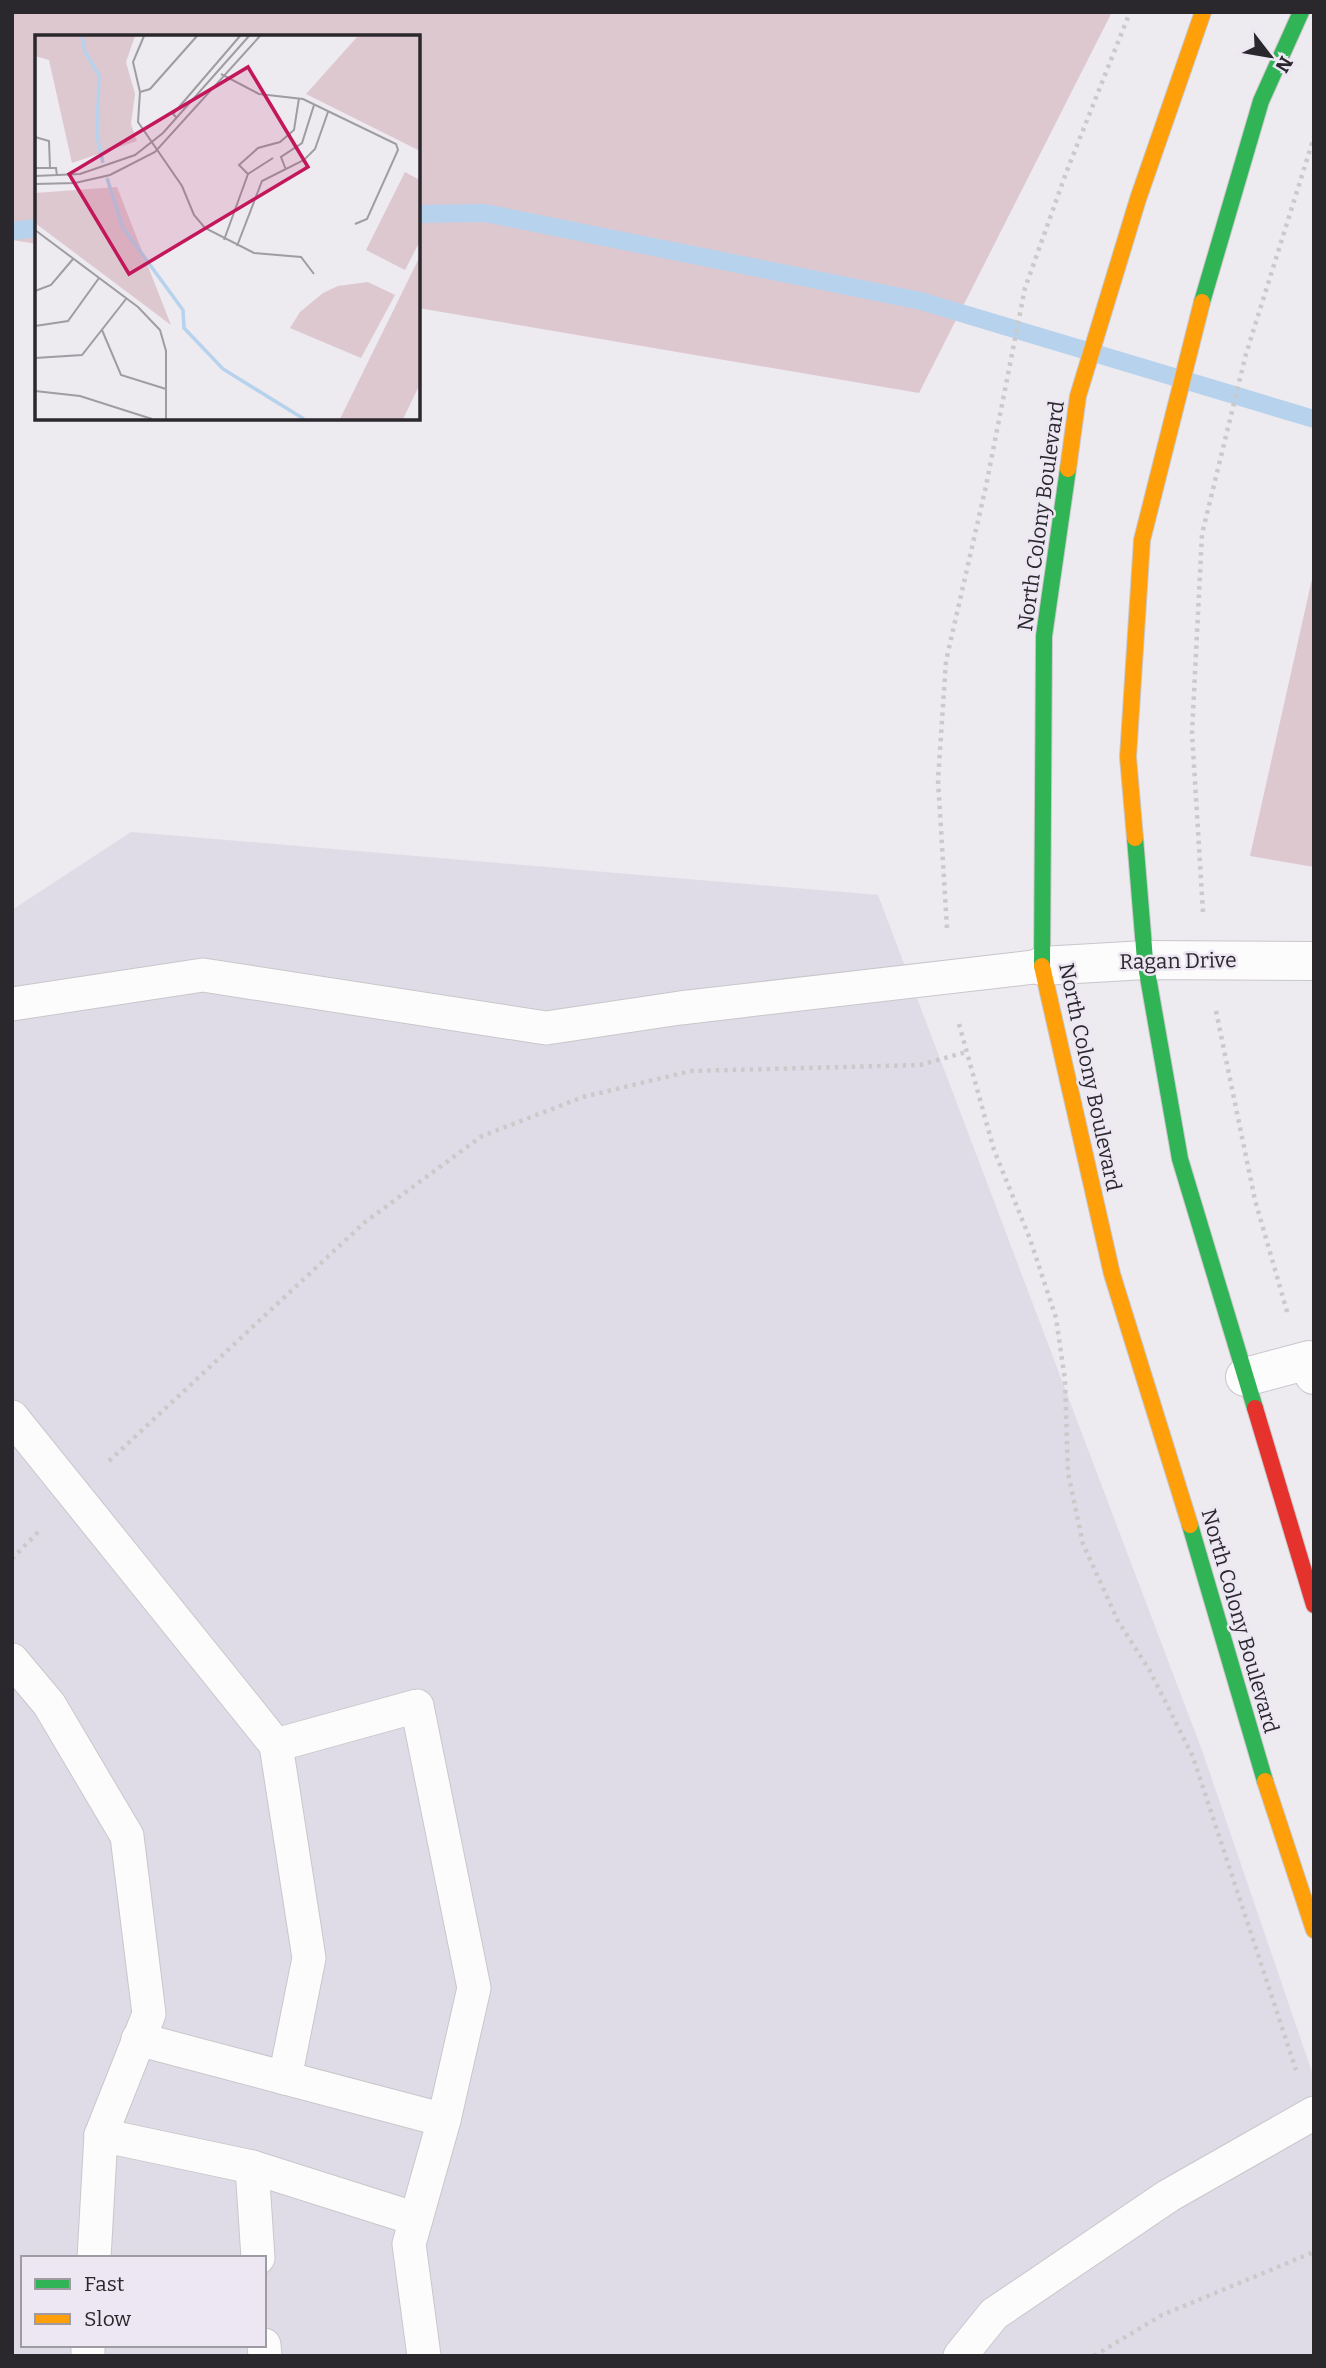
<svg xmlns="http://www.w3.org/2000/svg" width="1326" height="2368" viewBox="0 0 1326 2368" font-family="Bitter,serif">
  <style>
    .built { fill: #e0dce7; fill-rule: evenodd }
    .green { fill: #dec8d0 }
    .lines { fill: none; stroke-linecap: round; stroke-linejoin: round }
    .stream { stroke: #b7d2ec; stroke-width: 18 }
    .lane-casing { stroke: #c8c7cb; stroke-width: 35 }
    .street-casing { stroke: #c8c7cb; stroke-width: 40 }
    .fast-casing { stroke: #c8c7cb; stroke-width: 18 }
    .slow-casing { stroke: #c8c7cb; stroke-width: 18 }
    .jam-casing { stroke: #c8c7cb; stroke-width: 18 }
    .path { stroke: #cacacb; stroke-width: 4.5; stroke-dasharray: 3.5 5; stroke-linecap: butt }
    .lane { stroke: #fcfcfd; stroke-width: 33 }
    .street { stroke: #fcfcfd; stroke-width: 38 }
    .fast { stroke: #30b455; stroke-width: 16 }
    .slow { stroke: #ff9f0a; stroke-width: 16 }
    .jam { stroke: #e5322d; stroke-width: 16 }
    .labels { text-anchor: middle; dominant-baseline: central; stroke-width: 5; stroke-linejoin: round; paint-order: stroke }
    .street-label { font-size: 21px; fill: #2a282c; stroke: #ece7f3 }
    .inset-river { fill: none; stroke: #b7d2ec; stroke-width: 3.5 }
    .inset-road { fill: none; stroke: #9f9ca2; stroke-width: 2 }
    .view { fill: #c2185b; fill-opacity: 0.15; stroke: #c2185b; stroke-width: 3.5 }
    .inset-edge { fill: none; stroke: #2a282c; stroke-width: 3.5 }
  </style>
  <rect width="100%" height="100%" fill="#edeaf0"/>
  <path class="built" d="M131,832l747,63 325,858 111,325v278h-1302v-1446zM23,2258h241v87h-241z"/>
  <g class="green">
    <path d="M12,12h1100l-193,381 -501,-85v-271h-381v207l-25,-4z"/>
    <path d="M1314,570v297l-64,-11z"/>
  </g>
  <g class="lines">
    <g class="stream">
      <path d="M418,214l67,-1 436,88 393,118"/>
      <path d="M12,231l25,-3"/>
    </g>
    <defs>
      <g id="lane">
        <path d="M12,1004l191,-29 343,53 134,-20 362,-42"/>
        <path d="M12,1417l264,328 141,-39 57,282 -30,132 -35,124 15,112"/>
        <path d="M12,1660l37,44 78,132 22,178 -48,121 -7,123"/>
        <path d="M276,1745l33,213 -24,120"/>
        <path d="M138,2039l306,81"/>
        <path d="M101,2135l151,32 6,91"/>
        <path d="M252,2167l164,52"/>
        <path d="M264,2345l1,11"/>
        <path d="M88,2356v-11"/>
        <path d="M960,2356l34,-42 174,-118 146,-83"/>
      </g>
      <g id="street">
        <path d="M1042,966l103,-6 169,1"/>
        <path d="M1245,1377l64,-17 5,15"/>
      </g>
      <g id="fast">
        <path d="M1202,302l59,-201 40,-89"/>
        <path d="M1135,838l10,122 35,199 75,249"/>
        <path d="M1042,966l2,-330 24,-167"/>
        <path d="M1190,1525l75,256"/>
      </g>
      <g id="slow">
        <path d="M1068,469l10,-73 60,-197 65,-187"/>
        <path d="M1135,838l-7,-81 14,-217 60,-238"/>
        <path d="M1042,966l70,308 78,251"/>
        <path d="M1265,1781l49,149"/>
      </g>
      <path id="jam" d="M1255,1408l59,197"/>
    </defs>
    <use href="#lane" class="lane-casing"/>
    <use href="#street" class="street-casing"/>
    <use href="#fast" class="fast-casing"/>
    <use href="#slow" class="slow-casing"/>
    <use href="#jam" class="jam-casing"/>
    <g class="path">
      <path d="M1203,912l-11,-179 10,-199 44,-180 68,-217"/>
      <path d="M947,928l-9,-148 8,-119 40,-175 39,-198 41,-115 64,-161"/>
      <path d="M1216,1011l39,189 33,115"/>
      <path d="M959,1024l35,126 36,89 26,79 9,62 3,93 15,71 35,77 32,50 43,86 103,313"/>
      <path d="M109,1461l256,-239 117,-86 101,-39 108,-26 229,-6 46,-13"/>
      <path d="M12,1559l29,-30"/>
      <path d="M1094,2356l68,-41 152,-63"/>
    </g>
    <use href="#lane" class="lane"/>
    <use href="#street" class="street"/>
    <use href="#fast" class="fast"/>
    <use href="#slow" class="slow"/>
    <use href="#jam" class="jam"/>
  </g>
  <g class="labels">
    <g class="street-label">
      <text transform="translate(1041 516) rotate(-82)">North Colony Boulevard</text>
      <text transform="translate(1178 961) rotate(-1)">Ragan Drive</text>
      <text transform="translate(1090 1077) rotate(78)">North Colony Boulevard</text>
      <text transform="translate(1240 1621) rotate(74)">North Colony Boulevard</text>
    </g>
  </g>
  <g transform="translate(35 35)">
    <rect width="385" height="385" fill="#edeaf0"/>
    <path d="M0,1h100l-9,26 9,32 -4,30 6,17 -65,22 -23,-103 -14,-4zM385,1v115l-114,-57 51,-57zM370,137l15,8v61l-15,29 -39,-20zM82,152l54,138 -136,-102v-30zM385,221v128l-17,35h-63zM333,247l27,13 -34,63 -71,-30 10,-16 23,-19 15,-7z" fill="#dec8d0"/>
    <path class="inset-river" d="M47,1l3,16 14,23 -2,61 6,27M72,143l16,50 60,82 1,18 39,41 81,50"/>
    <path class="inset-road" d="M109,1l-11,26 7,30 -2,30 44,64 12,29 11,13 49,25 47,4 13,17M186,39l38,20 44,5 93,45 2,6 -31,69 -12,5M105,57l10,-3 47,-53M142,83l-4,-4 67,-78M0,102l14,4 1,27M0,133h21l1,8M251,135l-5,-13 21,-14 12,-38M213,139l25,-16M0,141l45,-2 55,-19 28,-22 86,-97M0,149l40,-1 35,-8 45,-23 105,-116M0,195l103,77 22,23 6,21v68M189,205l24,-66 -9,-9 19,-17 22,-6 14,-12 5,-32M202,211l25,-65 42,-21 11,-11 13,-37M0,256l16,-6 22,-26M0,291l33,-5 31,-43M67,295l19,45 45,14M0,323l47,-3 44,-56M0,356l45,5 72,23"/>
    <path class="view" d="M213,32l60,100 -179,107 -60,-100z"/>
    <rect width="385" height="385" class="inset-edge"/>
  </g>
  <rect width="1326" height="2368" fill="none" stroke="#2a282c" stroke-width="28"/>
  <rect x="21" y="2256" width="245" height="91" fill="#ece7f3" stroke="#9e9ba3" stroke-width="2"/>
  <rect x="35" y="2279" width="35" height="10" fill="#30b455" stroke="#9e9ba3" stroke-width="2"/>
  <text x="84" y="2291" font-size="21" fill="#2a282c">Fast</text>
  <rect x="35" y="2314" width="35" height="10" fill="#ff9f0a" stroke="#9e9ba3" stroke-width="2"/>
  <text x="84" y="2326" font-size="21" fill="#2a282c">Slow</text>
  <g transform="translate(1270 56) rotate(121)" stroke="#ece7f3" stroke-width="5" paint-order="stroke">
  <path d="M0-5L12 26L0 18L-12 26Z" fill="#2a282c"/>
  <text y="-10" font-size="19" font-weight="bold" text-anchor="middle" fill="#2a282c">N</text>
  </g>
</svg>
